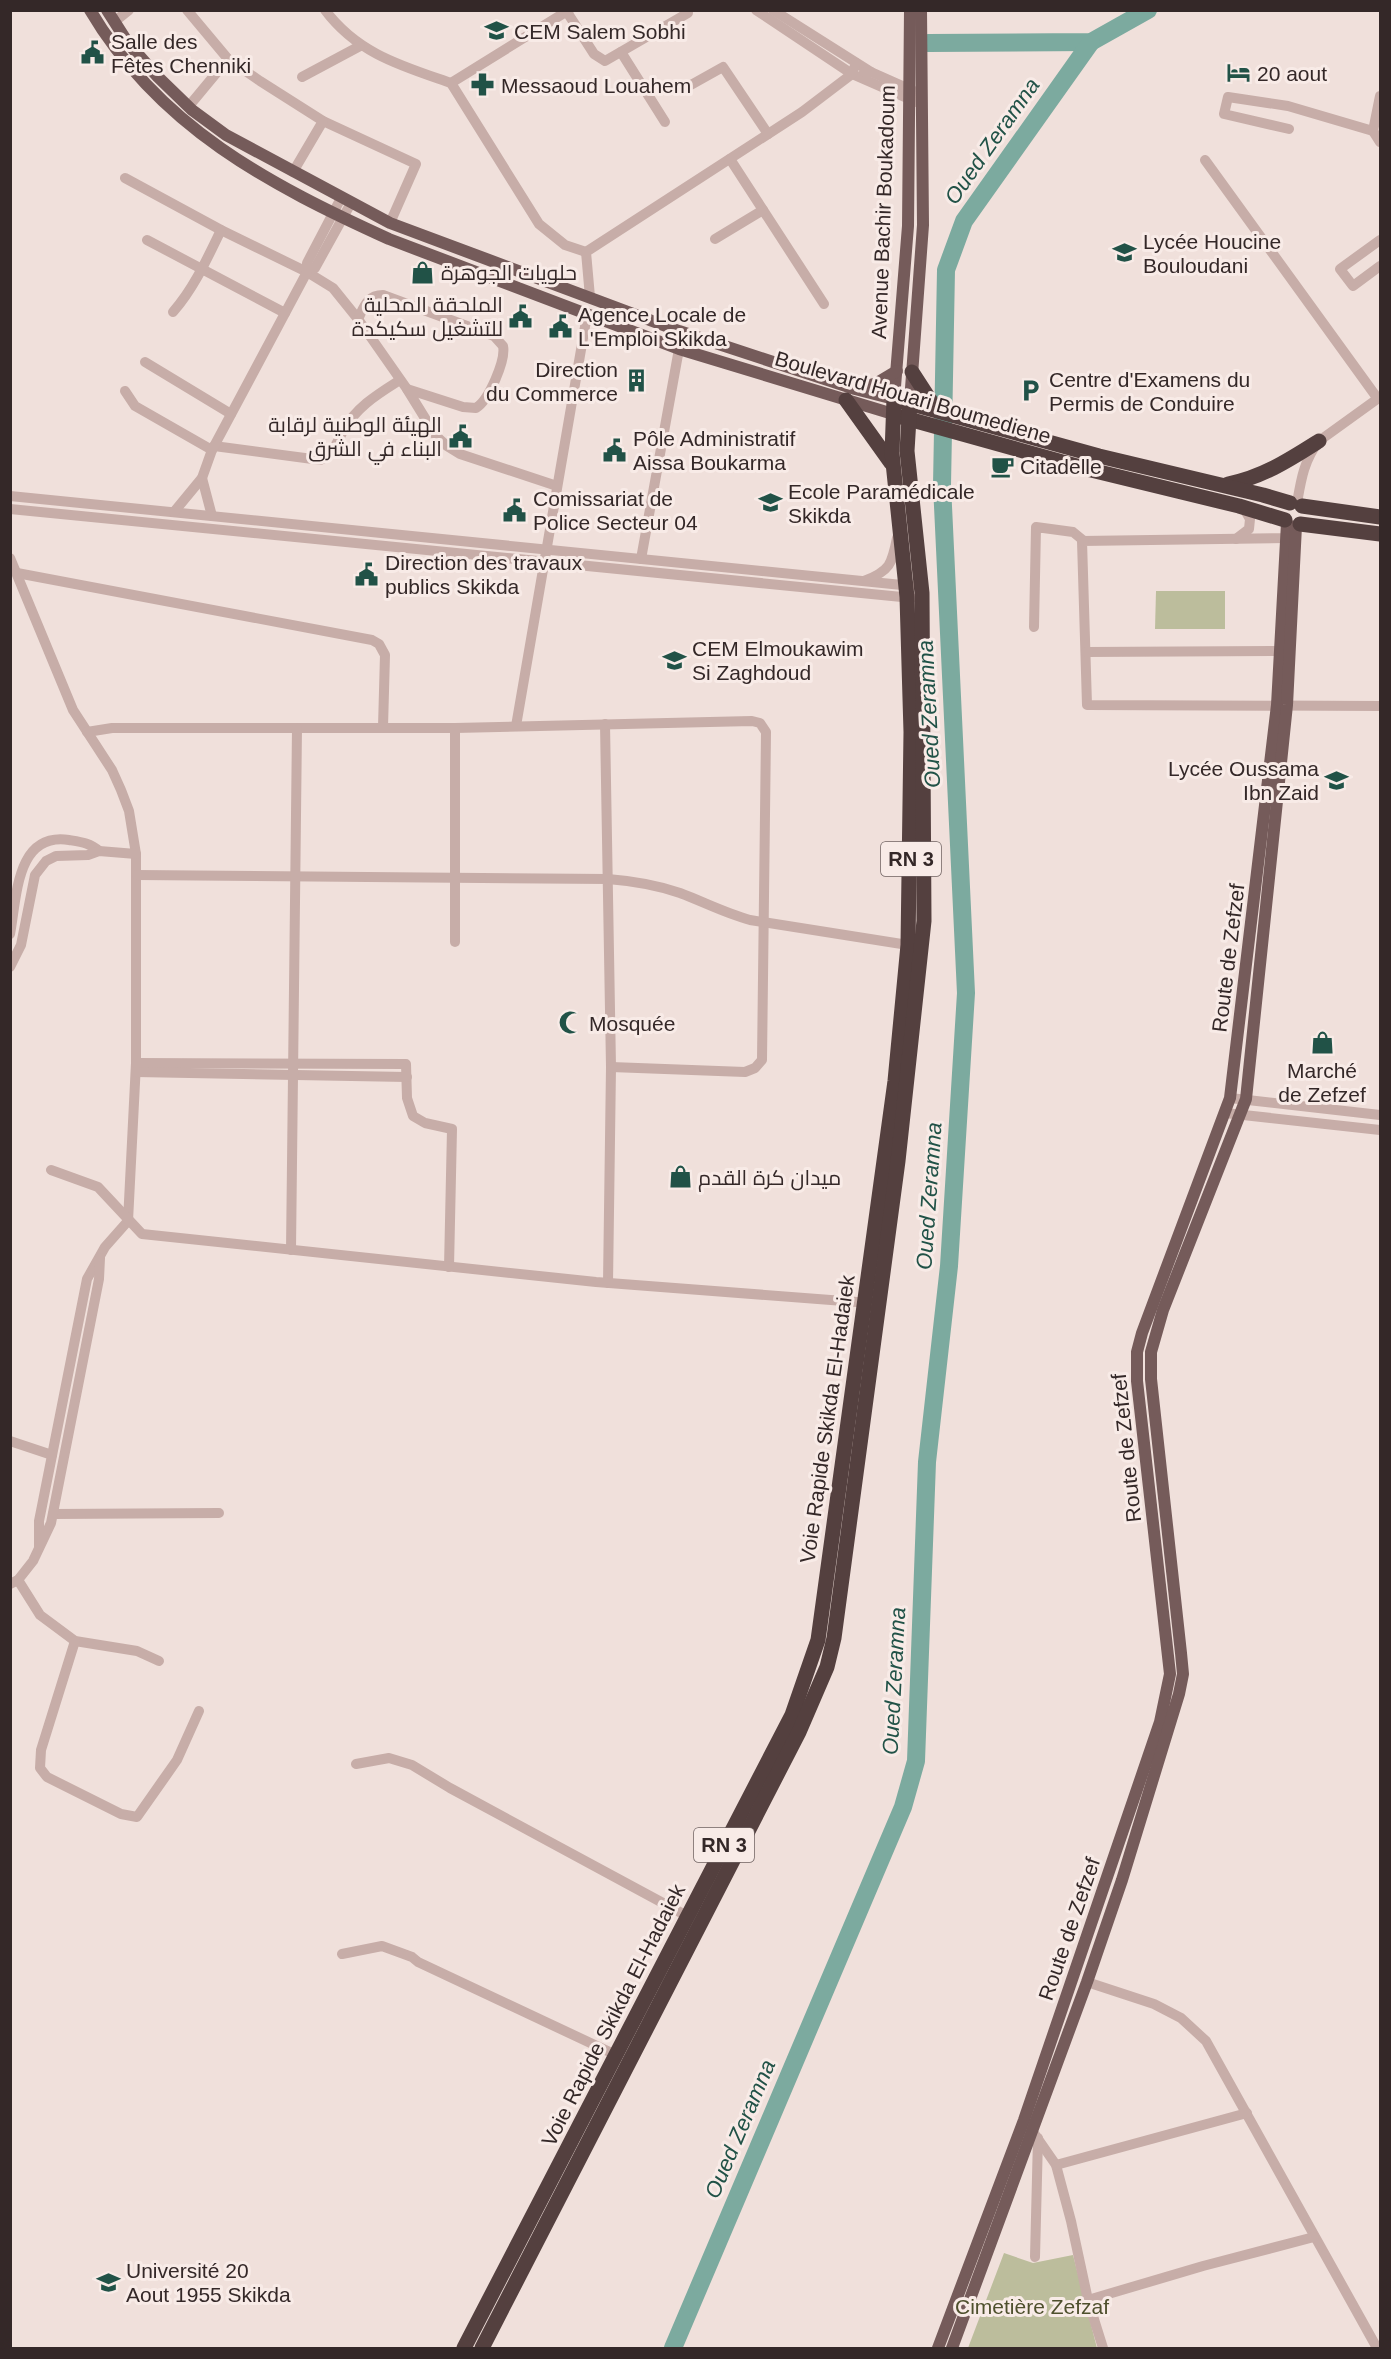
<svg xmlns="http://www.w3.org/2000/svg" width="1391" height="2359" viewBox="0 0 1391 2359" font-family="Arial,Cairo,sans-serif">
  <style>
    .green { fill: #bcbd9c }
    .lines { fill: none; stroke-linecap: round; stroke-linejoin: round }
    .river { stroke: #7caa9f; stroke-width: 18 }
    .minor { stroke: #c7ada8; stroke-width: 10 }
    .major { stroke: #755b5a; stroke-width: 12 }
    .highway { stroke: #54403f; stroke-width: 15 }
    .labels { text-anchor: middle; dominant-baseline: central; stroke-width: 6; stroke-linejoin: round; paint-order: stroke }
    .shield { fill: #f8ebe7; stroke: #6f6261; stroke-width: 1.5 }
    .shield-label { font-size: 20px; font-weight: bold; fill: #342828 }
    .poi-label { font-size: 21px; fill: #342828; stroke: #f8ebe7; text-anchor: start }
    .street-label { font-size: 21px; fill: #342828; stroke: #f8ebe7 }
    .park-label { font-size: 21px; fill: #4e502d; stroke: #f8ebe7 }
    .water-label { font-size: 22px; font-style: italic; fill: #215247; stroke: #f8ebe7 }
  </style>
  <rect width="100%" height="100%" fill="#f0e0db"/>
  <g class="green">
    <path d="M1156,591h69v38h-70z"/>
    <path d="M1004,2253l29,10 40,-8 24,93h-129z"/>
  </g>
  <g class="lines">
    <g class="river">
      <path d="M928,43l163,-1 57,-32"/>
      <path d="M673,2348l230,-541 13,-46 11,-299 22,-196 17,-273 -24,-508 4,-215 18,-49 127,-179"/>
    </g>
    <g class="minor">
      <path d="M187,10l41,49 32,22 63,40 93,43 -26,59"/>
      <path d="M325,10c33,44 77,56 126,73l118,-73"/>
      <path d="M756,10l96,64 64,28"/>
      <path d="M773,10l98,62"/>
      <path d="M567,12l27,42 11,7 83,-48"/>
      <path d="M114,22l15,-12"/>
      <path d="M621,52l44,70"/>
      <path d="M864,72h7l45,20"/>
      <path d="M302,77l58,-31"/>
      <path d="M451,83l88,141 26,21 21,7"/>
      <path d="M689,86l34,-19 45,67"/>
      <path d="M189,106l39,-47"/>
      <path d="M1289,129l-65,-15 4,-17 60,9 85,25 7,-35"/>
      <path d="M1373,131l7,11"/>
      <path d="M730,159l94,145"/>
      <path d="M1205,160l173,239"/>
      <path d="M293,172l30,-51"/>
      <path d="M125,178l96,52 86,42 26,16 25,31 49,70 29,47 11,10 13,8 97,32"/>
      <path d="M715,239l48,-29"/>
      <path d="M147,240l138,73"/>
      <path d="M1380,240l-40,29 13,17 27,-20"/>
      <path d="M307,272l8,-4 36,-65"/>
      <path d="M590,297l-4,-45 216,-140 50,-38 4,-11"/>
      <path d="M173,312c21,-24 34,-53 48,-82"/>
      <path d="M358,319c6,-12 9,-24 25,-24l111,41 9,10c3,14 -14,54 -27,62l-13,-1 -56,-18"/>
      <path d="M145,362l86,52"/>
      <path d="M125,391l10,15 77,44"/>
      <path d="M214,446l106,14c13,-5 17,-18 23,-29 13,-24 35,-37 57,-51"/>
      <path d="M202,478l10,38"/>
      <path d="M10,496l902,90"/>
      <path d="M1297,503c4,-23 7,-43 22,-62l61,-44"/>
      <path d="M10,509l902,89"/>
      <path d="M174,512l28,-34 10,-28 95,-178v-9l34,-65"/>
      <path d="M1293,535l-7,3 -204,3 5,164 293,1"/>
      <path d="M1236,539l13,-10 1,-10 -7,-12"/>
      <path d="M10,558l63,152 39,60 9,20 8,21 7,43v209l-8,158 -23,26 -18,32 -48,242v26"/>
      <path d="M641,559l38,-210"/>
      <path d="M17,573l355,67 7,4 6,11 -2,72"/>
      <path d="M864,581c26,-10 28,-17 33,-43"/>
      <path d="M1034,627l2,-100 37,5 11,9"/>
      <path d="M1086,652l201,-1"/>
      <path d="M605,724l6,343 -3,216"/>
      <path d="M516,726l71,-411"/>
      <path d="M87,732l25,-4h343l297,-7 8,2 6,9 -4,328 -7,8 -10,4 -134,-5"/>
      <path d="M137,875l471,4c25,2 49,6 72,14 24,9 45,20 70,27l158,25"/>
      <path d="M10,934c7,-37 6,-102 59,-94 12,2 21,3 30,11"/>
      <path d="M455,942v-214"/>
      <path d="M10,967l11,-22 14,-70 11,-14 10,-5 32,-1 11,-4 37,3"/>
      <path d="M136,1063l270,1 1,34 6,18 12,7 27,6 -3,138"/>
      <path d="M136,1072l271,5"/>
      <path d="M1230,1098l150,17"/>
      <path d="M1225,1113l155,17"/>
      <path d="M51,1170l47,17 44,47 454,48 274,21"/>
      <path d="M291,1250l6,-522"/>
      <path d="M10,1441l42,14"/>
      <path d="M53,1514l166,-1"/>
      <path d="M18,1580l22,35 35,26 62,10 22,10"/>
      <path d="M10,1584l8,-4 15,-19 18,-38 48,-244 1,-21"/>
      <path d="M75,1641l-34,109 -1,18 7,9 74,37 16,3 40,-57 22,-49"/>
      <path d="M356,1764l33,-6 23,7 38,23 237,128"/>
      <path d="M342,1954l40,-8 30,11 6,5 198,93"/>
      <path d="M1087,1982l67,22 27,14 25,23 171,307"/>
      <path d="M1029,2126l27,39 15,56 17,79 15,48"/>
      <path d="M1056,2165l191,-52"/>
      <path d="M1035,2257l3,-119"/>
      <path d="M1088,2300l115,-34 111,-29"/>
    </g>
    <g class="major">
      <path d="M90,10c69,117 180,175 299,229l290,110 214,65"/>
      <path d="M107,10l21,33 30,34 34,33 34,25 164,88 289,108 176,58 39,10 14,-173 2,-216"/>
      <path d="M857,389l20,-6 20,-12"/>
      <path d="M910,402l13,-177 -2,-215"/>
      <path d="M938,2348l86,-228 136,-398 10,-48 -33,-293v-29l5,-19 88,-235 47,-393 10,-182"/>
      <path d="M952,2348l135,-366 35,-102 57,-186 4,-20 -2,-21 -30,-274v-27l12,-42 83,-211 41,-394 9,-179"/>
    </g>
    <g class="highway">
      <path d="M912,372l24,37"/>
      <path d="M846,400l45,63"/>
      <path d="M898,416l193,54 148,36 46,14"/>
      <path d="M1228,484c35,-7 61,-24 91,-43"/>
      <path d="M1302,506l78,11"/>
      <path d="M1300,524l80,10"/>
      <path d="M464,2348l328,-633 26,-75 77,-559 13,-136 3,-213 -4,-135 -15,-144 2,-54 205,57 164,39 27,8"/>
      <path d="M482,2348l317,-616 28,-65 7,-29 64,-477 26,-240 -2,-328 -15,-142 3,-49"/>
    </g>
  </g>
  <defs>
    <symbol id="school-bare" viewBox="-9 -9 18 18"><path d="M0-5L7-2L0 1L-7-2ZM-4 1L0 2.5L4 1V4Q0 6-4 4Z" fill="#215247" stroke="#f8ebe7" stroke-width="2.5" paint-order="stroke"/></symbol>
    <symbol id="civic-bare" viewBox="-9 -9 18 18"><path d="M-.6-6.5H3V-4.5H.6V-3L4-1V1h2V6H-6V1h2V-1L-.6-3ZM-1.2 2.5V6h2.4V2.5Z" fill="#215247" stroke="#f8ebe7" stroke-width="2.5" paint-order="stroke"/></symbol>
    <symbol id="hotel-bare" viewBox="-9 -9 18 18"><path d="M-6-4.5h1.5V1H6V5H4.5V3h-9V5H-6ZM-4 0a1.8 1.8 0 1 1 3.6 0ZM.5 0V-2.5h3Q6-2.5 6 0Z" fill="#215247" stroke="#f8ebe7" stroke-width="2.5" paint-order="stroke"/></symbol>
    <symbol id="pharmacy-bare" viewBox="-9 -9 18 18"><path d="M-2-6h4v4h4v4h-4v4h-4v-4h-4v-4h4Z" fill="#215247" stroke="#f8ebe7" stroke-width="2.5" paint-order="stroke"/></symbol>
    <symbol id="shop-bare" viewBox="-9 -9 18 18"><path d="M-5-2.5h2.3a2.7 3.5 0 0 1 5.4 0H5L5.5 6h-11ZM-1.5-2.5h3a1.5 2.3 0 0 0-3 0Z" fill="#215247" stroke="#f8ebe7" stroke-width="2.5" paint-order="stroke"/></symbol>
    <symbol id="building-bare" viewBox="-9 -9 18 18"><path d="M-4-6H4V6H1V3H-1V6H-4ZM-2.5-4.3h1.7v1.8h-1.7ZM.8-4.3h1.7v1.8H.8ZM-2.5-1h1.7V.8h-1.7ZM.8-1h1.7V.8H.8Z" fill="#215247" stroke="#f8ebe7" stroke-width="2.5" paint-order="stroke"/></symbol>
    <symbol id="parking-bare" viewBox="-9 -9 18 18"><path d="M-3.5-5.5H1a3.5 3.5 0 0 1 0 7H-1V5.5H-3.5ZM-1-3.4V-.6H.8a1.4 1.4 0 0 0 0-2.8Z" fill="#215247" stroke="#f8ebe7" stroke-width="2.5" paint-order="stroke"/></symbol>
    <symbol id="cafe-bare" viewBox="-9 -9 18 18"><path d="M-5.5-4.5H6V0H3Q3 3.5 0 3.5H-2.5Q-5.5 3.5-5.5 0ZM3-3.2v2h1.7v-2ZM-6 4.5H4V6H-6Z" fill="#215247" stroke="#f8ebe7" stroke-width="2.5" paint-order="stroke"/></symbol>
    <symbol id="university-bare" viewBox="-9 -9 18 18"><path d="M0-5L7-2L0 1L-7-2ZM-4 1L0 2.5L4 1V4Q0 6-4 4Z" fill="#215247" stroke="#f8ebe7" stroke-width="2.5" paint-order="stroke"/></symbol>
    <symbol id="mosque-bare" viewBox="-9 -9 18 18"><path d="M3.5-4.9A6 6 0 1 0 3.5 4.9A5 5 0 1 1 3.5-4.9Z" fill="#215247" stroke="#f8ebe7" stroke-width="2.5" paint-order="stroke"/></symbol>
  </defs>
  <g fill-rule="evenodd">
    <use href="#school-bare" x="480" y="14" width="33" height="33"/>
    <use href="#civic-bare" x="76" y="36" width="33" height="33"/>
    <use href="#hotel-bare" x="1222" y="56" width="33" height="33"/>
    <use href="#pharmacy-bare" x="466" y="68" width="33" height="33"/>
    <use href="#school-bare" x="1108" y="236" width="33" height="33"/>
    <use href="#shop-bare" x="406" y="256" width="33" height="33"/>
    <use href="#civic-bare" x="504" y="300" width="33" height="33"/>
    <use href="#civic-bare" x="544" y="310" width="33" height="33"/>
    <use href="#building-bare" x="620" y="364" width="33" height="33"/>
    <use href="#parking-bare" x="1014" y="374" width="33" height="33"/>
    <use href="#civic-bare" x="444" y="420" width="33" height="33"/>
    <use href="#civic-bare" x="598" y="434" width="33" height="33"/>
    <use href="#cafe-bare" x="986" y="450" width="33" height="33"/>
    <use href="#university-bare" x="754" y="486" width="33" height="33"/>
    <use href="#civic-bare" x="498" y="494" width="33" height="33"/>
    <use href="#civic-bare" x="350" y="558" width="33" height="33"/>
    <use href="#school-bare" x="658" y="644" width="33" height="33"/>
    <use href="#school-bare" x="1320" y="764" width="33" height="33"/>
    <use href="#mosque-bare" x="554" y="1006" width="33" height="33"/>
    <use href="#shop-bare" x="1306" y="1026" width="33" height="33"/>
    <use href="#shop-bare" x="664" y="1160" width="33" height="33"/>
    <use href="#university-bare" x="92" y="2266" width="33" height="33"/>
  </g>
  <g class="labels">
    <g class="shield">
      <rect x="881" y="842" width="60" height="34" rx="4.5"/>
      <rect x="694" y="1828" width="60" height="34" rx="4.5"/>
    </g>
    <g class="shield-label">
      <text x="911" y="859">RN 3</text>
      <text x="724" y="1845">RN 3</text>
    </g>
    <g class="poi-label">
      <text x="514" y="31">CEM Salem Sobhi</text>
      <text x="111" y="41">Salle des<tspan x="111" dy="24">Fêtes Chenniki</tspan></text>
      <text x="1257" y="73">20 aout</text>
      <text x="501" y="85">Messaoud Louahem</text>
      <text x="1143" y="241">Lycée Houcine<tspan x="1143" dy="24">Bouloudani</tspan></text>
      <text x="441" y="272">حلويات الجوهرة</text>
      <text x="503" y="304" text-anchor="end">الملحقة المحلية<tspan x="503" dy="24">للتشغيل سكيكدة</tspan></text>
      <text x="578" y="314">Agence Locale de<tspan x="578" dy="24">L'Emploi Skikda</tspan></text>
      <text x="618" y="369" text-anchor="end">Direction<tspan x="618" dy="24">du Commerce</tspan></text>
      <text x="1049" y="379">Centre d'Examens du<tspan x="1049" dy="24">Permis de Conduire</tspan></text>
      <text x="442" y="424" text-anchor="end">الهيئة الوطنية لرقابة<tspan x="442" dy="24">البناء في الشرق</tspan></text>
      <text x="633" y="438">Pôle Administratif<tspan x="633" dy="24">Aissa Boukarma</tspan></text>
      <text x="1020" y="466">Citadelle</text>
      <text x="788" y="491">Ecole Paramédicale<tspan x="788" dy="24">Skikda</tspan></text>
      <text x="533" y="498">Comissariat de<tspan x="533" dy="24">Police Secteur 04</tspan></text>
      <text x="385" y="562">Direction des travaux<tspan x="385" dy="24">publics Skikda</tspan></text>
      <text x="692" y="648">CEM Elmoukawim<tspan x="692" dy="24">Si Zaghdoud</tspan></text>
      <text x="1319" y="768" text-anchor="end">Lycée Oussama<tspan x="1319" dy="24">Ibn Zaid</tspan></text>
      <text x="589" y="1023">Mosquée</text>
      <text x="1322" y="1070" text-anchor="middle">Marché<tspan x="1322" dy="24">de Zefzef</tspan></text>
      <text x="698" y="1177">ميدان كرة القدم</text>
      <text x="126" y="2270">Université 20<tspan x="126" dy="24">Aout 1955 Skikda</tspan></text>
    </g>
    <g class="street-label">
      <text transform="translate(883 212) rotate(-88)">Avenue Bachir Boukadoum</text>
      <text transform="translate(913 397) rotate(16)">Boulevard Houari Boumediene</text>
      <text transform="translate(1228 958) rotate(-83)">Route de Zefzef</text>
      <text transform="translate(827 1419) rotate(-82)">Voie Rapide Skikda El-Hadaiek</text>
      <text transform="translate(1126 1448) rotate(-96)">Route de Zefzef</text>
      <text transform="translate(1069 1929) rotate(-71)">Route de Zefzef</text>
      <text transform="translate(613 2015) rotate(-63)">Voie Rapide Skikda El-Hadaiek</text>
    </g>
    <g class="park-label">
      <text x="1032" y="2306">Cimetière Zefzaf</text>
    </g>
    <g class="water-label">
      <text transform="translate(992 141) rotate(-55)">Oued Zeramna</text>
      <text transform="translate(929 714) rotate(-93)">Oued Zeramna</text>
      <text transform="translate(929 1196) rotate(-86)">Oued Zeramna</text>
      <text transform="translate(894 1681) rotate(-87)">Oued Zeramna</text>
      <text transform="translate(740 2129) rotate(-67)">Oued Zeramna</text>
    </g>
  </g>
  <rect width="1391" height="2359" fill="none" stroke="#342828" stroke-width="24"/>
</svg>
